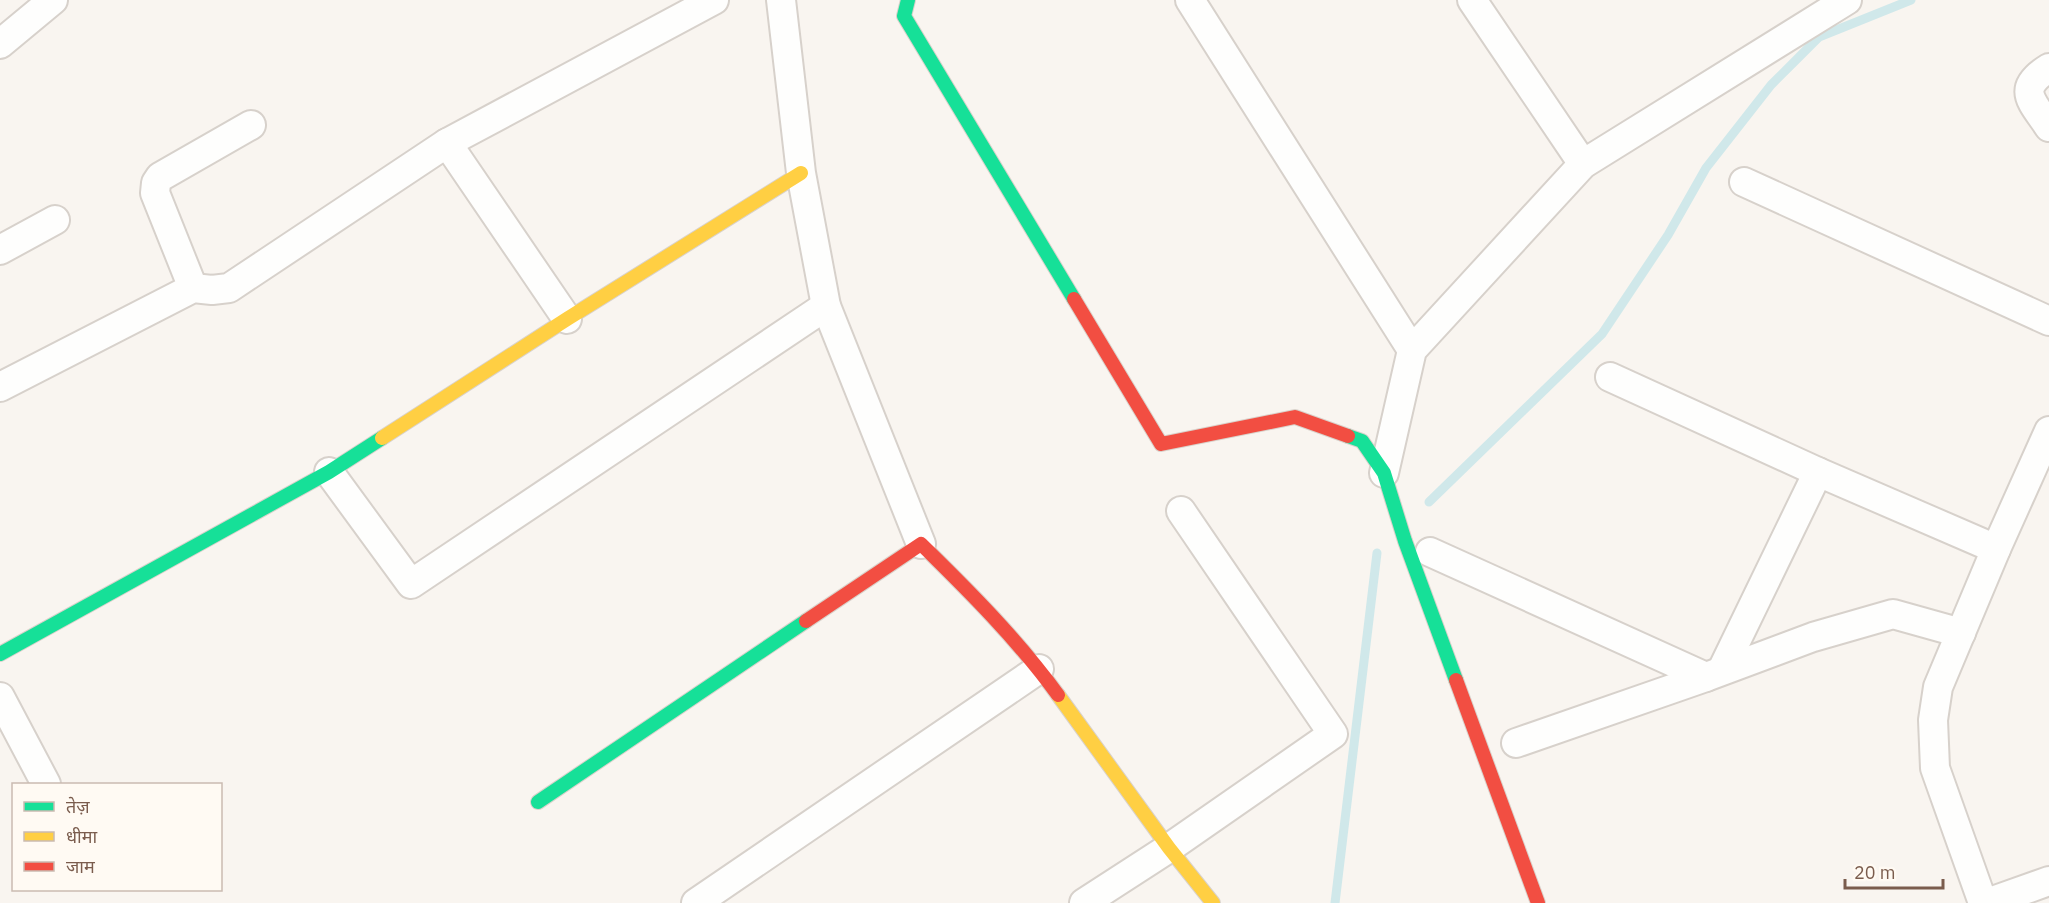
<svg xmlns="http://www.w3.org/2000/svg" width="2049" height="903" viewBox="0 0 2049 903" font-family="'IBM Plex Sans','Noto Sans Devanagari',sans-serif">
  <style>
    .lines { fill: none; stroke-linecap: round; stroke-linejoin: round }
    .stream { stroke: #d0e8ea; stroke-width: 9 }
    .street-casing { stroke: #d7d1cb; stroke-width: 32 }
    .fast-casing { stroke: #d9d2cb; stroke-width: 16 }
    .slow-casing { stroke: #d9d2cb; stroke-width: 16 }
    .jam-casing { stroke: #d9d2cb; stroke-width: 16 }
    .street { stroke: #fefefd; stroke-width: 28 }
    .fast { stroke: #16e098; stroke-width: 14 }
    .slow { stroke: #ffcf43; stroke-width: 14 }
    .jam { stroke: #f24e42; stroke-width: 14 }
  </style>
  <rect width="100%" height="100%" fill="#f9f5f0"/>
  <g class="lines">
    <g class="stream">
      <path d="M1429,502l173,-168 66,-99 38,-67 65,-83 48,-48 92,-37"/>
      <path d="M1335,903l42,-350"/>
    </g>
    <defs>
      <g id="street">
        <path d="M781,0l20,173 25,133 95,238"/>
        <path d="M1190,0l222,350"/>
        <path d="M1472,0l111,164"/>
        <path d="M0,44l53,-44"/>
        <path d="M2049,68c-34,21 -17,33 0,59"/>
        <path d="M447,143l120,176"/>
        <path d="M1744,182l305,139"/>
        <path d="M0,250l55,-30"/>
        <path d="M193,288l-38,-95 1,-10 4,-6 91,-52"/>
        <path d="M1610,377l208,95 178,77"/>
        <path d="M0,387l193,-99 19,2 17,-2 218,-145 267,-143"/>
        <path d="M329,472l82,112 415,-278"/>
        <path d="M1384,473l28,-123 171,-186 264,-164"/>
        <path d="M1430,552l276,125"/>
        <path d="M1722,670l96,-198"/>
        <path d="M0,697l46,87"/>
        <path d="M1516,743l190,-66 107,-40 80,-23 68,19"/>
        <path d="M696,903l343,-234"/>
        <path d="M1084,903l85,-55 164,-114 -152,-223"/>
        <path d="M1983,903l-48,-135 -2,-48 5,-33 58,-138 53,-118"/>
        <path d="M1987,903l62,-22"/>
      </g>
      <g id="fast">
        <path d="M908,0l-4,16 170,283"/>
        <path d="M1348,436l14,5 22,32 21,68 51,139"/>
        <path d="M0,654l329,-182 53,-34"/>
        <path d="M538,802l268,-181"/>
      </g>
      <g id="slow">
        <path d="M382,438l185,-119 234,-146"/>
        <path d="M1058,695l111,153 44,55"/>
      </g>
      <g id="jam">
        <path d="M1074,299l87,145 134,-27 53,19"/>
        <path d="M806,621l115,-77c48,47 97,96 137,151"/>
        <path d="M1456,680l82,223"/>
      </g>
    </defs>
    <use href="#street" class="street-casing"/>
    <use href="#fast" class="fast-casing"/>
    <use href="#slow" class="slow-casing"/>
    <use href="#jam" class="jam-casing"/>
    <use href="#street" class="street"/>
    <use href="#fast" class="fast"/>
    <use href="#slow" class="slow"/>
    <use href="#jam" class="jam"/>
  </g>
  <rect x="12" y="783" width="210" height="108" fill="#fffaf3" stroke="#cabbb1" stroke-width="1.5"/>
  <rect x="24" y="802" width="30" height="9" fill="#16e098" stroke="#cabbb1" stroke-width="1.5"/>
  <text x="66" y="813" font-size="18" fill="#7a5c4d">तेज़</text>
  <rect x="24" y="832" width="30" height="9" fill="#ffcf43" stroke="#cabbb1" stroke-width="1.5"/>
  <text x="66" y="843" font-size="18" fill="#7a5c4d">धीमा</text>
  <rect x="24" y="862" width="30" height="9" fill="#f24e42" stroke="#cabbb1" stroke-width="1.5"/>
  <text x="66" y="873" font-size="18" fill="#7a5c4d">जाम</text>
  <path d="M1845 879v9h98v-9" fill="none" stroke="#7a5c4d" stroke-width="3"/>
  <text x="1854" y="879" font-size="18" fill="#7a5c4d" stroke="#fffaf3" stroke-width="4.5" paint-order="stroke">20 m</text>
</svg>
